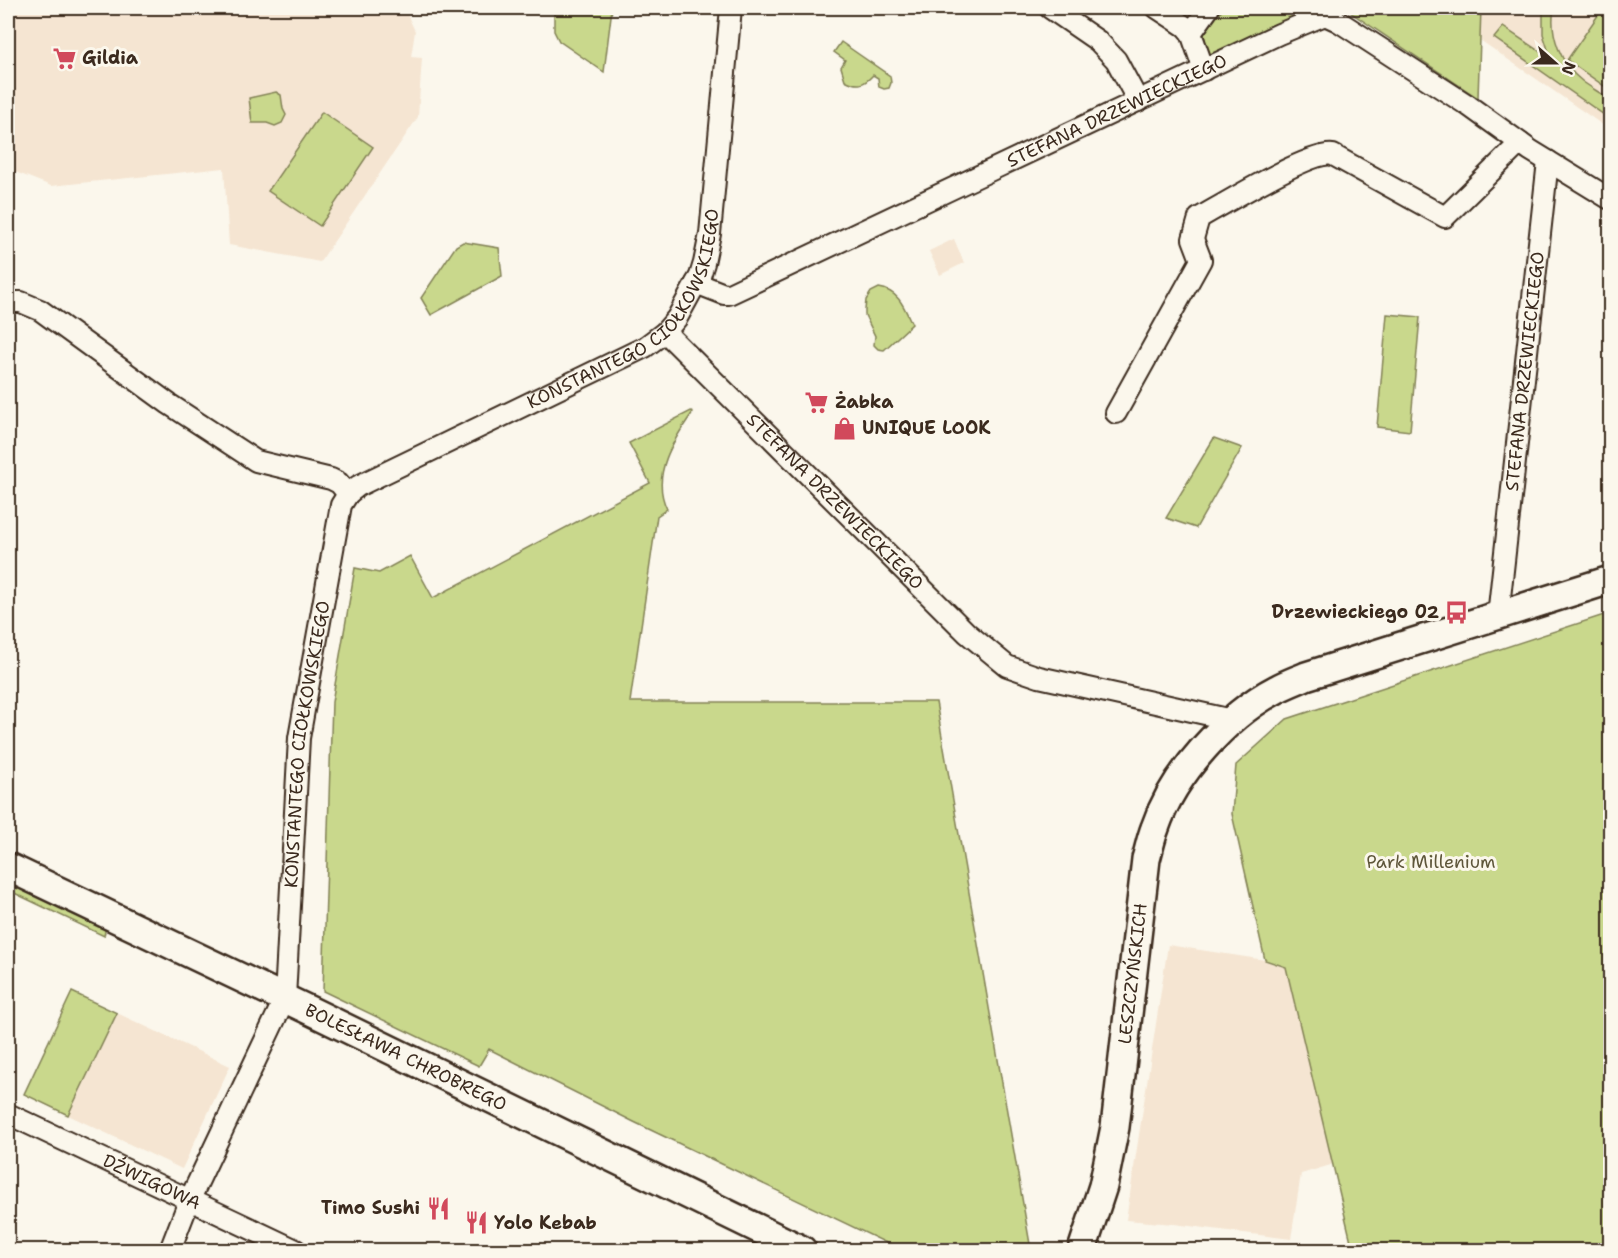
<svg xmlns="http://www.w3.org/2000/svg" width="1618" height="1258" viewBox="0 0 1618 1258" font-family="'Shantell Sans',sans-serif">
  <style>
    .built { fill: #f5e5d2 }
    .green { fill: #c9d88c; stroke: #828155; stroke-width: 1.5 }
    .lines { fill: none; stroke-linecap: round; stroke-linejoin: round }
    .street-casing { stroke: #3b2a1e; stroke-width: 24 }
    .secondary-casing { stroke: #3b2a1e; stroke-width: 32 }
    .street { stroke: #fbf7ec; stroke-width: 20 }
    .secondary { stroke: #fbf7ec; stroke-width: 27 }
    .labels { text-anchor: middle; dominant-baseline: central; stroke-width: 6; stroke-linejoin: round; paint-order: stroke }
    .poi-label { font-size: 18px; font-weight: bold; fill: #3b2a1e; stroke: #fbf7ec; text-anchor: start }
    .street-label { font-size: 18px; fill: #3b2a1e; stroke: #fbf7ec }
    .park-label { font-size: 18px; fill: #5e563a; stroke: #fbf7ec }
  </style>
  <rect width="100%" height="100%" fill="#fbf7ec"/>
  <filter id="ink" filterUnits="userSpaceOnUse"><feTurbulence type="fractalNoise" baseFrequency=".0167" numOctaves="2"/><feDisplacementMap in="SourceGraphic" scale="12" xChannelSelector="R" yChannelSelector="G"/><feConvolveMatrix kernelMatrix="1 2 1 2 8 2 1 2 1" color-interpolation-filters="sRGB"/></filter>
  <g filter="url(#ink)">
    <g class="built">
      <path d="M8,8h396l11,23 -4,26 11,1 -4,59 -98,145 -91,-17 -5,-77 -173,18 -43,-17z"/>
      <path d="M1481,8h129v122l-130,-90z"/>
      <path d="M954,239l10,24 -24,12 -11,-24z"/>
      <path d="M1168,945l97,15 21,7 48,197 -33,10 -10,65 -117,-15 -48,-4z"/>
      <path d="M117,1013l113,53 -48,103 -114,-54z"/>
    </g>
    <g class="green">
      <path d="M554,8h58l-8,64 -45,-31 -5,-10z"/>
      <path d="M1223,8h95l-99,47h-7l-8,-6 2,-5 -2,-10z"/>
      <path d="M1344,8h137l-3,90z"/>
      <path d="M1543,8h11c-5,26 7,57 28,73 9,7 19,12 28,19v19l-116,-81 9,-11 48,32 -8,-25z"/>
      <path d="M1603,8h7v82l-43,-30z"/>
      <path d="M841,42l49,34 1,7 -2,5 -5,1 -5,-2 -1,-9 -5,-3c-9,10 -15,12 -28,5l-4,-13 4,-7 -11,-8z"/>
      <path d="M276,92l5,3 2,14 3,6 -4,8 -7,3 -8,-3h-15l-3,-25z"/>
      <path d="M322,112l51,35 -53,79 -52,-35z"/>
      <path d="M463,242l36,6 3,28 -71,39 -10,-17 35,-52z"/>
      <path d="M879,288c20,3 25,19 33,36l-28,26 -6,-1 -4,-4 1,-9 -10,-21v-5l1,-10 5,-8z"/>
      <path d="M1387,314l33,3 -10,114 -33,-4z"/>
      <path d="M691,411l2,1c-19,27 -43,63 -26,97l-10,7 -27,186h306l95,548h-130l-267,-128 -145,-73 -10,17 -156,-75 9,-289 23,-134 24,5 31,-17 23,42 217,-115 -21,-40z"/>
      <path d="M1214,438l28,10 -46,80 -30,-10z"/>
      <path d="M1610,613v637h-257l-67,-283 -21,-7 -33,-146 4,-49 51,-46z"/>
      <path d="M8,881l98,46 -2,9 -96,-46z"/>
      <path d="M72,992l45,21 -49,102 -44,-21z"/>
    </g>
    <g class="lines">
      <defs>
        <g id="street">
          <path d="M1050,8l48,33 18,19 22,41"/>
          <path d="M1157,8l29,19 5,6 13,37"/>
          <path d="M1191,33l18,-25"/>
          <path id="s1" d="M696,283l28,11h5l550,-260 46,-19 13,6 131,85 61,44 80,49"/>
          <path d="M8,302h13l19,8 129,94 87,57 75,18 8,4 9,11"/>
          <path id="s2" d="M665,332l302,301 40,33 32,11 193,43"/>
          <path d="M1116,413l85,-153 -8,-21 6,-21c23,-13 113,-68 134,-63l112,62 75,-74"/>
          <path id="s3" d="M1498,616l50,-455"/>
          <path id="s4" d="M8,1114l288,136"/>
          <path id="s5" d="M170,1250l19,-49 96,-203 14,-260 42,-233 7,-11 10,-8 287,-139 20,-15 12,-14 23,-42 4,-13 6,-29 21,-226"/>
        </g>
        <g id="secondary">
          <path id="s6" d="M8,867l305,145 489,238"/>
          <path id="s7" d="M1082,1250l21,-64 12,-59 31,-268c3,-10 5,-21 9,-31 18,-54 72,-113 122,-139 9,-5 20,-9 29,-13l304,-96"/>
        </g>
      </defs>
      <use href="#street" class="street-casing"/>
      <use href="#secondary" class="secondary-casing"/>
      <use href="#street" class="street"/>
      <use href="#secondary" class="secondary"/>
    </g>
  </g>
  <defs>
    <symbol id="supermarket-bare" viewBox="-9 -9 18 18"><path d="M-6-5.5h2.5l.6 2H6L4.5 2H-2.5L-4.4-4H-6ZM-1.5 3.2a1.3 1.3 0 1 0 .1 0ZM3 3.2a1.3 1.3 0 1 0 .1 0Z" fill="#d1495b" stroke="#fbf7ec" stroke-width="2.5" paint-order="stroke"/></symbol>
    <symbol id="shop-bare" viewBox="-9 -9 18 18"><path d="M-5-2.5h2.3a2.7 3.5 0 0 1 5.4 0H5L5.5 6h-11ZM-1.5-2.5h3a1.5 2.3 0 0 0-3 0Z" fill="#d1495b" stroke="#fbf7ec" stroke-width="2.5" paint-order="stroke"/></symbol>
    <symbol id="bus-bare" viewBox="-9 -9 18 18"><path d="M-5-6H5V4H4V6H2V4H-2V6H-4V4H-5ZM-3.5-4V0h7V-4ZM-3.5 1.2v1.5H-2V1.2ZM2 1.2v1.5H3.5V1.2Z" fill="#d1495b" stroke="#fbf7ec" stroke-width="2.5" paint-order="stroke"/></symbol>
    <symbol id="restaurant-bare" viewBox="-9 -9 18 18"><path d="M-5-6h1v4h1v-4h1v4h1v-4h1v5L-1.5 .5V6h-2V.5L-5-1ZM5-6V6H3V1.5H1.5Q1.5-4 5-6Z" fill="#d1495b" stroke="#fbf7ec" stroke-width="2.5" paint-order="stroke"/></symbol>
  </defs>
  <g fill-rule="evenodd">
    <use href="#supermarket-bare" x="48" y="42" width="33" height="33"/>
    <use href="#supermarket-bare" x="800" y="386" width="33" height="33"/>
    <use href="#shop-bare" x="828" y="412" width="33" height="33"/>
    <use href="#bus-bare" x="1440" y="596" width="33" height="33"/>
    <use href="#restaurant-bare" x="422" y="1192" width="33" height="33"/>
    <use href="#restaurant-bare" x="460" y="1206" width="33" height="33"/>
  </g>
  <g class="labels">
    <g class="poi-label">
      <text x="82" y="58">Gildia</text>
      <text x="835" y="402">Żabka</text>
      <text x="862" y="428">UNIQUE LOOK</text>
      <text x="1439" y="612" text-anchor="end">Drzewieckiego 02</text>
      <text x="420" y="1208" text-anchor="end">Timo Sushi</text>
      <text x="494" y="1223">Yolo Kebab</text>
    </g>
    <g class="street-label">
      <text stroke="none"><textPath href="#s1" startOffset="464">STEFANA DRZEWIECKIEGO</textPath></text>
      <text stroke="none"><textPath href="#s5" startOffset="1134">KONSTANTEGO CIOŁKOWSKIEGO</textPath></text>
      <text stroke="none"><textPath href="#s3" startOffset="246">STEFANA DRZEWIECKIEGO</textPath></text>
      <text stroke="none"><textPath href="#s2" startOffset="240">STEFANA DRZEWIECKIEGO</textPath></text>
      <text stroke="none"><textPath href="#s5" startOffset="532">KONSTANTEGO CIOŁKOWSKIEGO</textPath></text>
      <text stroke="none"><textPath href="#s7" startOffset="282">LESZCZYŃSKICH</textPath></text>
      <text stroke="none"><textPath href="#s6" startOffset="441">BOLESŁAWA CHROBREGO</textPath></text>
      <text stroke="none"><textPath href="#s4" startOffset="159">DŹWIGOWA</textPath></text>
    </g>
    <g class="park-label">
      <text x="1431" y="862">Park Millenium</text>
    </g>
  </g>
  <rect width="1618" height="1258" fill="none" stroke="#fbf7ec" stroke-width="30"/>
  <rect x="15" y="15" width="1588" height="1228" fill="none" stroke="#3b2a1e" stroke-width="2" filter="url(#ink)"/>
  <g transform="translate(1555 63) rotate(111)" stroke="#fbf7ec" stroke-width="4.5" paint-order="stroke">
  <path d="M0-4.5L10 22L0 15L-10 22Z" fill="#3b2a1e"/>
  <text y="-9" font-size="16" font-weight="bold" text-anchor="middle" fill="#3b2a1e">N</text>
  </g>
</svg>
